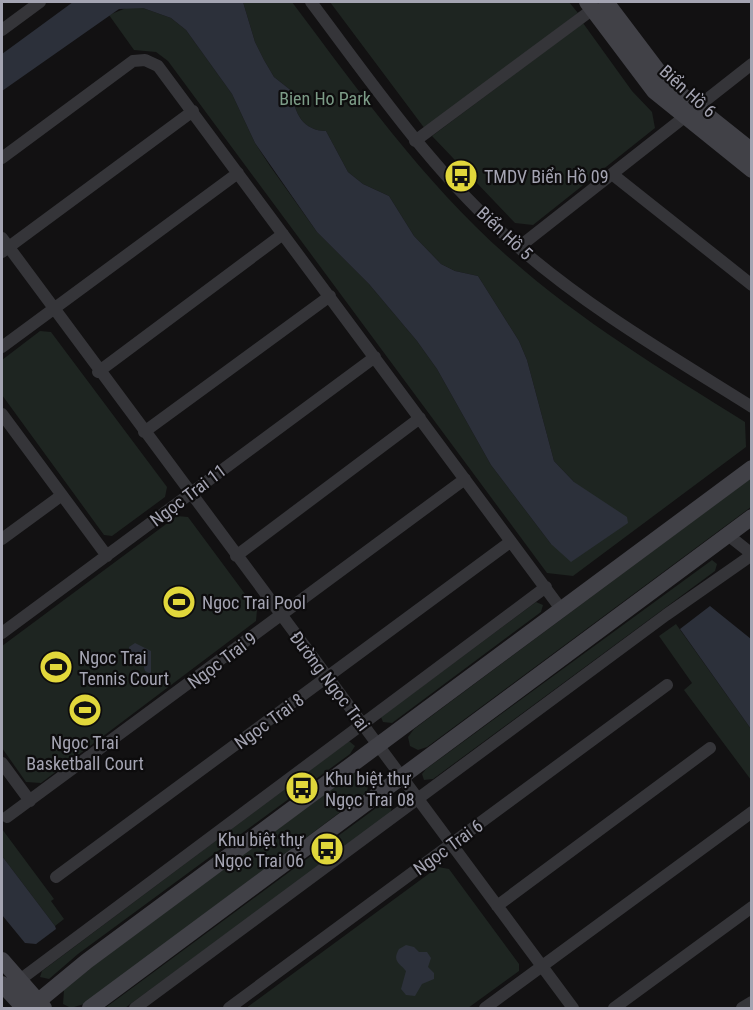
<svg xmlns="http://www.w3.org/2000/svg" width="753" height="1010" viewBox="0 0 753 1010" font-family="'Roboto Condensed',sans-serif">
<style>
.green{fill:#1e2521}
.water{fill:#2c303a}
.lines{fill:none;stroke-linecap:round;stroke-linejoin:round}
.street{stroke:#353539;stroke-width:12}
.secondary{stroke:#414147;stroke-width:16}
.labels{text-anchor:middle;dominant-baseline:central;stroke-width:4.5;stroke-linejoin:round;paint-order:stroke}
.street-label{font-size:18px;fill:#a4a4b2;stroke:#0d0c0d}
.park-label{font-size:18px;fill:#7c9c87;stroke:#0d0c0d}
.poi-label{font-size:18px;fill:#a4a4b2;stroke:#0d0c0d;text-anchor:start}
</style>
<rect width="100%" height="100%" fill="#121112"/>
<path class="green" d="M 243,2 L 292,2 C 358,90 423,181 506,255 C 579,320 662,370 745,422 L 746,447 L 573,576 L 547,573 L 168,61 L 156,52 L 134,50 L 109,15 L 131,6 L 143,8 L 171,18 L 186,30 L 232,94 L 255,143 L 270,166 L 317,232 L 369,284 L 417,341 L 437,369 L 491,465 L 551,544 L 574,482 L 554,461 L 527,360 L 519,341 L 478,276 L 455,271 L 441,264 L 414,236 L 389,196 L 363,184 L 348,172 L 326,131 C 304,131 293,113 293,92 L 274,77 L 264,60 L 255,42 Z
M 330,2 L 569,2 L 578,13 L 425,129 Z
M 583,23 L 632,91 L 652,112 L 655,128 L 533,225 L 515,223 L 432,136 Z
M 40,331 L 51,332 L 167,487 L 165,497 L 112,536 L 104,535 L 2,395 L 2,360 Z
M 751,478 L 751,507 L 427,747 L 418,750 L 410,746 L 408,737 L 414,729 Z
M 177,516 L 188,517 L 257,610 L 256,621 L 41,783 L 26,782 L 2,748 L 2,646 Z
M 712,560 L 717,564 L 715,571 L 433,779 L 424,780 L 422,774 L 426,769 Z
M 536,602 L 543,605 L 541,612 L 392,723 L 383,722 L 381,717 Z
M 676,624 L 751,729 L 751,780 L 684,690 L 692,683 L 659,636 Z
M 349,741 L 355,746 L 350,754 L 78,954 L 49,979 L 40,977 L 42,971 Z
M 359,772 L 369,780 L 367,792 L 84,1004 L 71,1008 L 63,1004 L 64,990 L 92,967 L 352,774 Z
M 387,802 L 392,807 L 390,814 L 125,1008 L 105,1008 L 380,805 Z
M 2,829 L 54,899 L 51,901 L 64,919 L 55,926 L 2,856 Z
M 438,867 L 449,869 L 519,964 L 519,971 L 468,1008 L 246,1008 Z"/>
<path class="water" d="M 73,2 L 243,2 L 255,42 L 264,60 L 274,77 L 293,92 C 293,113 304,131 326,131 L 348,172 L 363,184 L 389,196 L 414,236 L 441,264 L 455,271 L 478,276 L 519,341 L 527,360 L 554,461 L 574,482 L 627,517 L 628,523 L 571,562 L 551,544 L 491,465 L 437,369 L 417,341 L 369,284 L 317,232 L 255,143 L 232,94 L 186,30 L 171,18 L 143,8 L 119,9 L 2,91 L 2,54 Z
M 710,606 L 751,639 L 751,729 L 680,629 Z
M 135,643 L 151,651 L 151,674 L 145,671 L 142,661 L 129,653 L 129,647 Z
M 2,856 L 55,926 L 56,929 L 36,944 L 25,943 L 2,915 Z
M 406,945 L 414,947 L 419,952 L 427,952 L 431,958 L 428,967 L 434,973 L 434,979 L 422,984 L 415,996 L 406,995 L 401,989 L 406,971 C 399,963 392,961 399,949 Z"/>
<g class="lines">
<path class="street" d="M 311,2 C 375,87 435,175 516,245 C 588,308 671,356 752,407
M 2,30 L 40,2
M 415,141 L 593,9
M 2,158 L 133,61 L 145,60 L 158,66 L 561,609
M 612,174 L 752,285
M 2,238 L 573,1008
M 519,247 L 752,64
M 2,252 L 193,111
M 2,347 L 238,173
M 98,372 L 283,234
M 2,414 L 107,556
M 144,432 L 330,296
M 728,535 L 752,554
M 2,539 L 62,495
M 236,556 L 420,418
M 2,633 L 375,357
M 2,763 L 30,801
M 7,817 L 465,479
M 56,877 L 510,542
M 497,906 L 710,748
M 13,985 L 546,587
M 135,1008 L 666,615 L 752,555
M 229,1008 L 667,685
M 485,1008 L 752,812
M 614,1008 L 752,907
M 742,1008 L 752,1002"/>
<path class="secondary" d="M 587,2 L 654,91 L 752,170
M 606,2 L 668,84 L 752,151
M 2,960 L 44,1008
M 2,984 L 24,1008
M 30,1008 L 87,961 L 752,468
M 90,1008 L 752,517"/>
</g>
<defs>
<symbol id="bus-disc" viewBox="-11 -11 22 22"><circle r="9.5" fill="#e1d73b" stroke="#0d0c0d"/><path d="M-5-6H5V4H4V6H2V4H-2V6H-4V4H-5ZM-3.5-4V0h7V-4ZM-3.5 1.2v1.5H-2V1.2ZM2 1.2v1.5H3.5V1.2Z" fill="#111"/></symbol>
<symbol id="stadium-disc" viewBox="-11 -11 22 22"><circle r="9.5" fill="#e1d73b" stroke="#0d0c0d"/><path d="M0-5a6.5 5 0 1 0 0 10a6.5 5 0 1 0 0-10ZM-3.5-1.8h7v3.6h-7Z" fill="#111"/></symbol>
</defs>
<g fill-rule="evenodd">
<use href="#bus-disc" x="442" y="157" width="38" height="38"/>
<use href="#stadium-disc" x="160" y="583" width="38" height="38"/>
<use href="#stadium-disc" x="37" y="648" width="38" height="38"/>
<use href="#stadium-disc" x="66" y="691" width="38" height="38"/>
<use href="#bus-disc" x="283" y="769" width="38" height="38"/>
<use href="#bus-disc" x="308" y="830" width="38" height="38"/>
</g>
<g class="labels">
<g class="street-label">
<text transform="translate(688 91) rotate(42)">Biển Hồ 6</text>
<text transform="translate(505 233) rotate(43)">Biển Hồ 5</text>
<text transform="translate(188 495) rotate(-37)">Ngọc Trai 11</text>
<text transform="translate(222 660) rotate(-37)">Ngọc Trai 9</text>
<text transform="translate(330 681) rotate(53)">Đường Ngọc Trai</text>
<text transform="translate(269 721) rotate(-36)">Ngọc Trai 8</text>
<text transform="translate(448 847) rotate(-36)">Ngọc Trai 6</text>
</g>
<g class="park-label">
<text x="325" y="98">Bien Ho Park</text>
</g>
<g class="poi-label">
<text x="484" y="176">TMDV Biển Hồ 09</text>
<text x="202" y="602">Ngoc Trai Pool</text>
<text x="79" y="657">Ngoc Trai<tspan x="79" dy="21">Tennis Court</tspan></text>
<text x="85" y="742" text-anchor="middle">Ngọc Trai<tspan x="85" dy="21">Basketball Court</tspan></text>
<text x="325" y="778">Khu biệt thự<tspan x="325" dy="21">Ngọc Trai 08</tspan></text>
<text x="304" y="839" text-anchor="end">Khu biệt thự<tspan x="304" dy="21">Ngọc Trai 06</tspan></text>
</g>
</g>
<rect width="753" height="1010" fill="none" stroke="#a4a4b2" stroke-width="6"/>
</svg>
